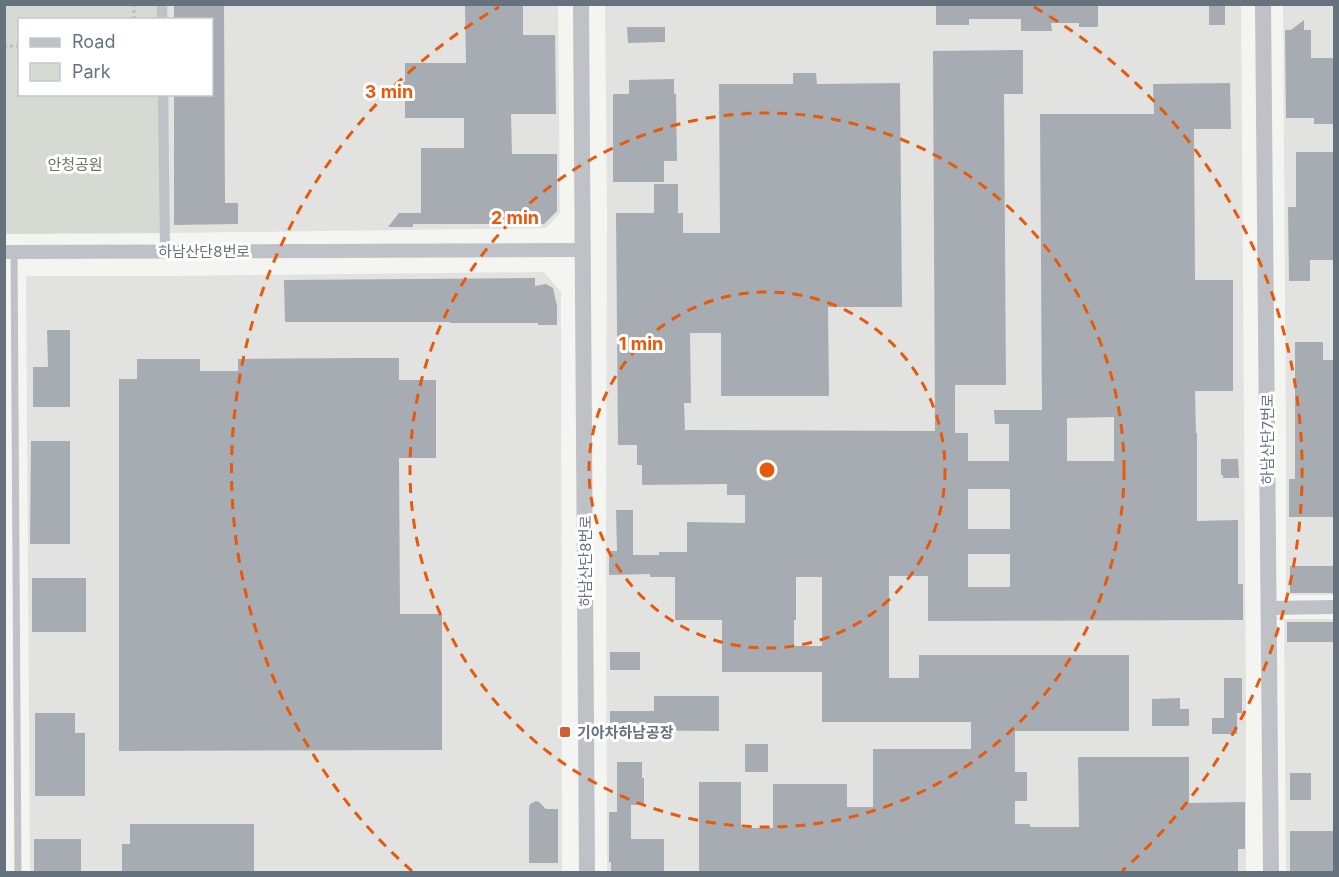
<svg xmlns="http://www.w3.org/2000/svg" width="1339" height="877" viewBox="0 0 1339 877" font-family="Inter,'Noto Sans KR',sans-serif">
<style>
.built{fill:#e2e3e1}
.green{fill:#d5dbd2}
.building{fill:#a6acb1;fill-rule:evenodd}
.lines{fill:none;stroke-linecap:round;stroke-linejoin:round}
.path{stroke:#babcbe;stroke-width:3;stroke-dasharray:3 3;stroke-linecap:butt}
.service{stroke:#bec1c5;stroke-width:7}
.pedestrian{stroke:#bec1c5;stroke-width:10}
.minor{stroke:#bec1c5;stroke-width:14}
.tertiary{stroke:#bec1c5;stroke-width:16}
.ring{fill:none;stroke:#e8590c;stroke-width:3;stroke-dasharray:10 8}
.poi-dot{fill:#d15d34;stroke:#fff;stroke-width:2}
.labels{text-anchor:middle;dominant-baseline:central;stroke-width:6;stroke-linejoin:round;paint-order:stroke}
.park-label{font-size:15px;fill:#677764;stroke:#fff}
.street-label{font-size:15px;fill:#66737f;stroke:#fff}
.poi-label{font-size:15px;font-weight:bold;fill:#66737f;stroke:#fff;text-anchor:start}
.centre{fill:#e8590c;stroke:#fff;stroke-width:3}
.ring-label{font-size:18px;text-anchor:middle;font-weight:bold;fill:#e8590c;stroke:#fff;stroke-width:6;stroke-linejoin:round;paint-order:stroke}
</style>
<rect width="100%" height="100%" fill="#f4f4f1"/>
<path class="built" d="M 168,5 L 558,5 L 560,213 L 546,228 L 170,233 L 169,95 L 212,94 L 212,20 L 168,19 Z
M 605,5 L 1241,5 L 1246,703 L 1246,872 L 607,872 L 606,534 L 607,211 Z
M 1283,5 L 1334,5 L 1334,595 L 1286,595 L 1286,440 Z
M 544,272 L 561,292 L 562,872 L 30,872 L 26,276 L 171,276 Z
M 1284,619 L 1334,619 L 1334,872 L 1286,872 Z"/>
<path class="green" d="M 4,5 L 168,5 L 168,19 L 20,20 L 20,94 L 169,95 L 170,233 L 5,234 Z"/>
<path class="building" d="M 174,4 L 224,4 L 225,203 L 238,203 L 238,224 L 174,225 L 174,94 L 212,94 L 212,20 L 174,20 Z
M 465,4 L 523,4 L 523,35 L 555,35 L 556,114 L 511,114 L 512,154 L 557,154 L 557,211 L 544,224 L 413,224 L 413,227 L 388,227 L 399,213 L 421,213 L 421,148 L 464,148 L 464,118 L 405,118 L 405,98 L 395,98 L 395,82 L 405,82 L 405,63 L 466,63 Z
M 936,4 L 1098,4 L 1098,27 L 1079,27 L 1079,23 L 1051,23 L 1052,31 L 1021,31 L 1021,19 L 969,19 L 969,25 L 936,25 Z
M 1209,5 L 1225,5 L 1225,25 L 1209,25 Z
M 1304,20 L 1304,30 L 1311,30 L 1311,58 L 1335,58 L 1335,124 L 1314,124 L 1314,118 L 1286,118 L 1285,30 L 1291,30 Z
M 627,27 L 665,27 L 665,42 L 628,43 Z
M 1023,50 L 1023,94 L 1004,94 L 1006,385 L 955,385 L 955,433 L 968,433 L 968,461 L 1009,461 L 1009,424 L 995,424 L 994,410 L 1042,410 L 1040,114 L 1154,114 L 1153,84 L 1230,83 L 1231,129 L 1194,129 L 1195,280 L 1233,280 L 1233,391 L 1195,391 L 1196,433 L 1197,433 L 1197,521 L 1238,520 L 1238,584 L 1243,584 L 1243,620 L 928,621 L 928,576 L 889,576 L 889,678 L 919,678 L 919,655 L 1129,655 L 1129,731 L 1015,731 L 1015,772 L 1027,772 L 1027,801 L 1015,801 L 1015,824 L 1030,824 L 1030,827 L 1079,827 L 1078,757 L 1189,757 L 1189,803 L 1245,802 L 1245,849 L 1238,849 L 1238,873 L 699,873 L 699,782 L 741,782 L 741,828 L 773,828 L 773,784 L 847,784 L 847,807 L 873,807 L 873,749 L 971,749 L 971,722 L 822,722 L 822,672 L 722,672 L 722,620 L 675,620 L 675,577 L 650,577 L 650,574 L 609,575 L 609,551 L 617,551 L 616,510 L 633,510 L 633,555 L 659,555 L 659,552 L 687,552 L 687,522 L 745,523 L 745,495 L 727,495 L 727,484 L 642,485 L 642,465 L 637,465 L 637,445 L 618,445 L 616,213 L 654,213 L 654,184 L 678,184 L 678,213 L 683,213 L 683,233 L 720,233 L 719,84 L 793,84 L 793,73 L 816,73 L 817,84 L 900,83 L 902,307 L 828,307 L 829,396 L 721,396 L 721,333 L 690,333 L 691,403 L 684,403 L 685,430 L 935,431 L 933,51 ZM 1114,417 L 1114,461 L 1067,461 L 1067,418 ZM 968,489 L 1010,489 L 1010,529 L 968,529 ZM 968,554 L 1010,554 L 1010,587 L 968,587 ZM 796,577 L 822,577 L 822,646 L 794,646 L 794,620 L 796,620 Z
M 674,79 L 674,94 L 676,94 L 677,161 L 664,161 L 664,182 L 613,182 L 613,94 L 629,94 L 629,80 Z
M 1296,152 L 1335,152 L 1335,260 L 1310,260 L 1310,281 L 1289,281 L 1288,207 L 1296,207 Z
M 535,278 L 535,286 L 546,284 L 553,288 L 557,306 L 557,325 L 538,325 L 538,323 L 450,323 L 450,322 L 285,322 L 284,280 Z
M 47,330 L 70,330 L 70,407 L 33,407 L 33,367 L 48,367 Z
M 1295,342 L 1323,342 L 1323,360 L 1335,360 L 1335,517 L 1289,517 L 1289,479 L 1295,479 Z
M 357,358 L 399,358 L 399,380 L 436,380 L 436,458 L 399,458 L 400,614 L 442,614 L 442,750 L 119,751 L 119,379 L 137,379 L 137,359 L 200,359 L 200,371 L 238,371 L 238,359 Z
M 31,441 L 70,441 L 70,544 L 30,544 Z
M 1221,459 L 1238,459 L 1239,478 L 1223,478 L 1223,475 L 1221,475 Z
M 1290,566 L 1335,566 L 1335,593 L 1290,593 Z
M 32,578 L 86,578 L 86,632 L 32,632 Z
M 1287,622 L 1335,622 L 1335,642 L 1287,642 Z
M 610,652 L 640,652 L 640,670 L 610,670 Z
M 1224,678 L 1242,678 L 1242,713 L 1237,713 L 1237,734 L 1212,734 L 1212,718 L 1224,718 Z
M 654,696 L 719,696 L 719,731 L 610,730 L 610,711 L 654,711 Z
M 1180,698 L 1180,709 L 1189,709 L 1189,726 L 1152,726 L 1152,699 Z
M 35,713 L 75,713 L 75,733 L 85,733 L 85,796 L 35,796 Z
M 745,744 L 768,744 L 768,772 L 745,772 Z
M 617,762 L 642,762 L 642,778 L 644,778 L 644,805 L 631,805 L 631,839 L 664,839 L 664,873 L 611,873 L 611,862 L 609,862 L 609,812 L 617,812 Z
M 1290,773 L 1311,773 L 1311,800 L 1290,800 Z
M 536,801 L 539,802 L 546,809 L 558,809 L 558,863 L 529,863 L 529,808 L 530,804 Z
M 130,824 L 254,824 L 254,873 L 122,873 L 122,844 L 130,844 Z
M 1290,831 L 1335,831 L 1335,873 L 1290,873 Z
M 34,839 L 81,839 L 81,873 L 34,873 Z"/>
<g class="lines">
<path class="path" d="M 134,4 L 134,20
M 4,46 L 20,46"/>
<path class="service" d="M 14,251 L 18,872"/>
<path class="pedestrian" d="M 162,4 L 162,20
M 163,94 L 165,251"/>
<path class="minor" d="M 4,252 L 583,250
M 1268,608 L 1334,607"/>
<path class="tertiary" d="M 581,4 L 587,872
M 1263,4 L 1271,872"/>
</g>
<g class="ring">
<circle cx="767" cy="470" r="178"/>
<circle cx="767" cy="470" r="357"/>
<path d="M412 871A535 535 0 0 1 499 7M1034 7A535 535 0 0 1 1122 871"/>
</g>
<rect class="poi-dot" x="559" y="726" width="12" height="12" rx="3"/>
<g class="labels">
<g class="park-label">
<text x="75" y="164">안청공원</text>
</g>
<g class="street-label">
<text x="204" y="251">하남산단8번로</text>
<text transform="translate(1267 439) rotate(-90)">하남산단7번로</text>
<text transform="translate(585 561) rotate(-90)">하남산단8번로</text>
</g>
<g class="poi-label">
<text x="577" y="732">기아차하남공장</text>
</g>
</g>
<circle cx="767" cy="470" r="9" class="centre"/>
<g class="ring-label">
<text x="389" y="98">3 min</text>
<text x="515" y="224">2 min</text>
<text x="641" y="350">1 min</text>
</g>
<rect width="1339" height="877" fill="none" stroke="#66737f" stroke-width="12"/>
<rect x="18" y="18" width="195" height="78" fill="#ffffff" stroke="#c2c7cc" stroke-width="1.5"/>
<rect x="30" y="38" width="30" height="9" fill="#bec1c5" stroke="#c2c7cc" stroke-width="1.5"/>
<text x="72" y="48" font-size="18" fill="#66737f">Road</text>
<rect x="30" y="63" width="30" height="18" fill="#d5dbd2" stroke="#c2c7cc" stroke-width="1.5"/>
<text x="72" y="78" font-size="18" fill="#66737f">Park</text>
</svg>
